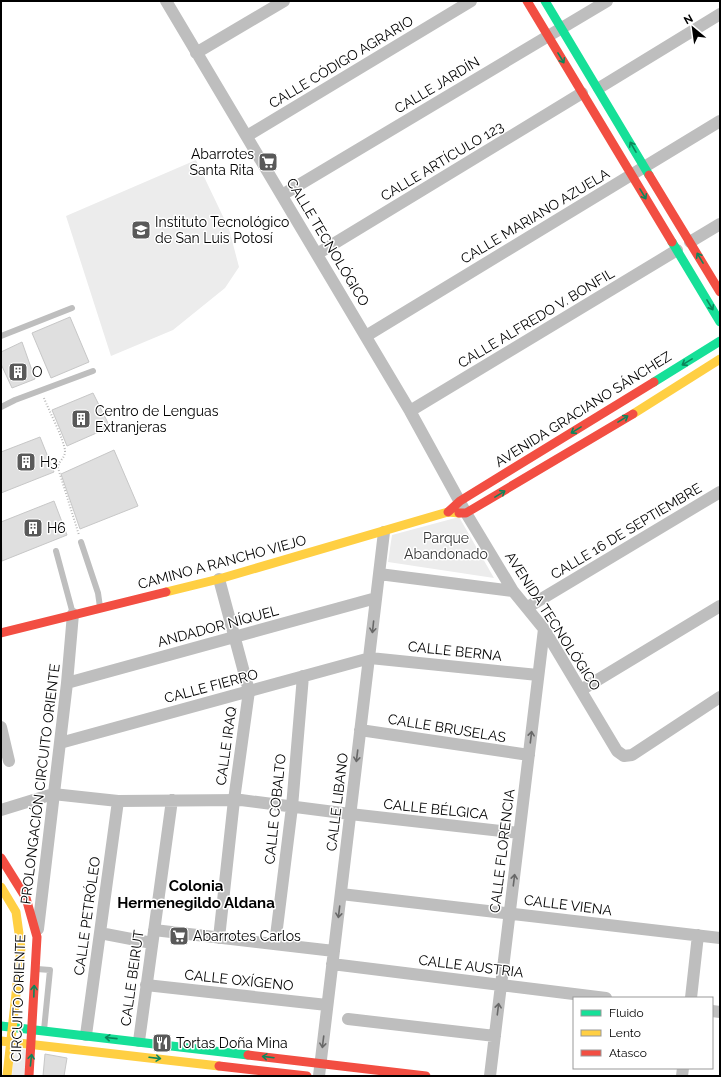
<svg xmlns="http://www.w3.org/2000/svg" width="721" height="1077" viewBox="0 0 721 1077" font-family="Raleway,sans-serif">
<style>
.green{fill:#ececec}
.building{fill:#dfdfdf;stroke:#c7c7c7}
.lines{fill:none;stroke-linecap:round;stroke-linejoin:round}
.path{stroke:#b9b9b9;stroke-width:2;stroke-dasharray:1 2;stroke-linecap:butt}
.lane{stroke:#bebebe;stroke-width:6}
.street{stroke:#bebebe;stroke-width:12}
.fast{stroke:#16e098;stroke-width:9}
.slow{stroke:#ffcf43;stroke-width:9}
.jam{stroke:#f24e42;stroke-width:9}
.oneway{stroke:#0d865b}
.oneway2{stroke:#686868}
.labels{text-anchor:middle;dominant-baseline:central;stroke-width:3;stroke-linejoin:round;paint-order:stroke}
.street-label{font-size:14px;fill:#000;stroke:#fff}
.poi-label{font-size:14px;fill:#000;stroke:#fff;text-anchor:start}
.park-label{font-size:14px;fill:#333;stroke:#fff}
.neighbourhood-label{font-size:15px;font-weight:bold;fill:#000;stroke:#fff}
</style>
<rect width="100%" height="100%" fill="#fff"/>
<path class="green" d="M 196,160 L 229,229 L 239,267 L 225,288 L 173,330 L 111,356 L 66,216 Z
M 459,517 L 494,578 L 388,562 L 392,535 Z
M 14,1048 L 31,1050 L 29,1076 L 12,1076 Z"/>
<path class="building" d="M 70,317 L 89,362 L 51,378 L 32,333 Z
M 22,342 L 35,379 L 12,388 L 1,364 L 1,352 Z
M 93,393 L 110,427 L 67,446 L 52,410 Z
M 40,437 L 54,472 L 1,493 L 1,452 Z
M 114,450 L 138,506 L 80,529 L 61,474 Z
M 54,501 L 67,535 L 2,561 L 1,522 Z
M 45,1054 L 67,1058 L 64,1076 L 43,1076 Z"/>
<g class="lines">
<path class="path" d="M 44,398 C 49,411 64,439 65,451 C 65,459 58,461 58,468 L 79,535"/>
<path class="lane" d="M 1,336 L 72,308
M 1,407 L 15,400 L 93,371
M 81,542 L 98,593 L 100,607
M 56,551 L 73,614
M 37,969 L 50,970 L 44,1030"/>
<path class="street" d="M 166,1 L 410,411 L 466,513 L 513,591 L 544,629 L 617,751 L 624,756 L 632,755 L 720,697
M 196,53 L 284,1
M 599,88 L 720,14
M 247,136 L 471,1
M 282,195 L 607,1
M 690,242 L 720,224
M 317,254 L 582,93
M 366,336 L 720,121
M 410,411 L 677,250
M 379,574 L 513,591
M 219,579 L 249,691 L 234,800 L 219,938
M 528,607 L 720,492
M 67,683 L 376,598
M 581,690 L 720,606
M 1,727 L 9,761
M 360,730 L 529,755
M 60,743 L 370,658 L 538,675
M 1,810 L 53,794 L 118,801 L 241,800 L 350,814 L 519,833
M 341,894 L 720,938
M 38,929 L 67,683 L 73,614
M 154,930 L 334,951
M 100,933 L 152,943
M 275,944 L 292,807 L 303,676
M 332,964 L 606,998
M 146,985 L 327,1005
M 691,998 L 698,935
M 712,1011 L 720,1012
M 348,1019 L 495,1036
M 86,1035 L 118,801
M 139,1041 L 172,800
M 319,1076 L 384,532
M 490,1076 L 544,629
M 682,1076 L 683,1068"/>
<path class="fast" d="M 545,1 L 649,175
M 672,242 L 720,322
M 654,382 L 720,341
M 1,1026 L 248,1055"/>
<path class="slow" d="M 633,414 L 720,359
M 166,592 L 219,579 L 448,512 L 459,513
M 1,887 L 16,912 L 21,948 L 7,1076
M 1,1041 L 219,1066"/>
<path class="jam" d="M 527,1 L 672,242
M 649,175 L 720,292
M 448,512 L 460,501 L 654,382
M 459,513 L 466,513 L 633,414
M 1,633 L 166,592
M 1,858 L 26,898 L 37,937 L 29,1076
M 248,1055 L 426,1076
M 219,1066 L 307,1076"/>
</g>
<defs><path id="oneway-shaft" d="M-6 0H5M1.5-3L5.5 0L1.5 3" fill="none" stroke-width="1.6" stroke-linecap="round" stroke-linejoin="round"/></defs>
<g class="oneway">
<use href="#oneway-shaft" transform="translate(561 58) rotate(59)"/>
<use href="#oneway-shaft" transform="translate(633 147) rotate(-120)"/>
<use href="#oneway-shaft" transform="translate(643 194) rotate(59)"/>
<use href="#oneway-shaft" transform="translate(700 258) rotate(-121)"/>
<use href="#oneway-shaft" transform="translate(710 305) rotate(59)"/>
<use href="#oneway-shaft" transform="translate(687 362) rotate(149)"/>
<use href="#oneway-shaft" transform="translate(623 419) rotate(-32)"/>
<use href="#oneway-shaft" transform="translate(576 430) rotate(148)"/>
<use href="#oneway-shaft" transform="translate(500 494) rotate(-31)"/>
<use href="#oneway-shaft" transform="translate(34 991) rotate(-88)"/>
<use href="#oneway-shaft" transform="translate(111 1038) rotate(-174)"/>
<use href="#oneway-shaft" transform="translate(268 1057) rotate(-173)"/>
<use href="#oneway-shaft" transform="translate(155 1058) rotate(7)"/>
<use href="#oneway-shaft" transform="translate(31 1060) rotate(-84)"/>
</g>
<g class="oneway2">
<use href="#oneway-shaft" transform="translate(373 627) rotate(96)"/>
<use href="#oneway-shaft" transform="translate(531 737) rotate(-83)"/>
<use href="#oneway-shaft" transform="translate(357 756) rotate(97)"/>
<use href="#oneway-shaft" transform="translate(514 880) rotate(-83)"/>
<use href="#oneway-shaft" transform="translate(339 912) rotate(97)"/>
<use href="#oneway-shaft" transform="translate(498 1009) rotate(-83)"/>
<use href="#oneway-shaft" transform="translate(323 1042) rotate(97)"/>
</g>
<defs>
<symbol id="supermarket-square" viewBox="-11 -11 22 22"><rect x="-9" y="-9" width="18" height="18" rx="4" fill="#595959" stroke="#fff"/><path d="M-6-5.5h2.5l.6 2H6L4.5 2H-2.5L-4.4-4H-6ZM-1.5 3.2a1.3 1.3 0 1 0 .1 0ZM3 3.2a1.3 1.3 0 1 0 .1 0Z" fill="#fff"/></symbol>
<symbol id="university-square" viewBox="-11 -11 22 22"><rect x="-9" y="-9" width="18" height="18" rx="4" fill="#595959" stroke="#fff"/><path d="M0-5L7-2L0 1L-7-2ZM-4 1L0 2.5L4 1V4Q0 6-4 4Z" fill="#fff"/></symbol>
<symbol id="building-square" viewBox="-11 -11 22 22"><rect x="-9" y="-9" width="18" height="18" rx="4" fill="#595959" stroke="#fff"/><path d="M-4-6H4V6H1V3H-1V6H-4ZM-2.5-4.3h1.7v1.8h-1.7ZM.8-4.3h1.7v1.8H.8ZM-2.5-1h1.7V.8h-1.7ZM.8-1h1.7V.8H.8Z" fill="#fff"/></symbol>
<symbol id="restaurant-square" viewBox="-11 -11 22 22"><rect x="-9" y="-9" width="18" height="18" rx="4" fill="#595959" stroke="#fff"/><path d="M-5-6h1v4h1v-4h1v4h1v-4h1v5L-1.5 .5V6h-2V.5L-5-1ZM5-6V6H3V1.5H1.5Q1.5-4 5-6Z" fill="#fff"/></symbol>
</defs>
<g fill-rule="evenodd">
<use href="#supermarket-square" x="257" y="151" width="22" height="22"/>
<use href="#university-square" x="130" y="219" width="22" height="22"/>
<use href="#building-square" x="7" y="361" width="22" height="22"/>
<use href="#building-square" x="70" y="408" width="22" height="22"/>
<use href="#building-square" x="15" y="451" width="22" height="22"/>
<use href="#building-square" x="22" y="517" width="22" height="22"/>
<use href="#supermarket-square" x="168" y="925" width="22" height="22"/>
<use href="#restaurant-square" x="151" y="1032" width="22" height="22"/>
</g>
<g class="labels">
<g class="street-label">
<text transform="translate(341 62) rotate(-31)">CALLE CÓDIGO AGRARIO</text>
<text transform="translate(437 85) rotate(-31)">CALLE JARDÍN</text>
<text transform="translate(442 161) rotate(-31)">CALLE ARTÍCULO 123</text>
<text transform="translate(535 216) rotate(-31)">CALLE MARIANO AZUELA</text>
<text transform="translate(328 242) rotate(59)">CALLE TECNOLÓGICO</text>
<text transform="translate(536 318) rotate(-31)">CALLE ALFREDO V. BONFIL</text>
<text transform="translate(583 409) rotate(-32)">AVENIDA GRACIANO SÁNCHEZ</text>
<text transform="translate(626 531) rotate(-31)">CALLE 16 DE SEPTIEMBRE</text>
<text transform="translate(222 562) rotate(-15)">CAMINO A RANCHO VIEJO</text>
<text transform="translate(553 621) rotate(57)">AVENIDA TECNOLÓGICO</text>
<text transform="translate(218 626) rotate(-15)">ANDADOR NÍQUEL</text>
<text transform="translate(455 651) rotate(6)">CALLE BERNA</text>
<text transform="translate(211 686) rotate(-15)">CALLE FIERRO</text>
<text transform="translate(447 728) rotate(9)">CALLE BRUSELAS</text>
<text transform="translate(226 746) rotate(-82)">CALLE IRAQ</text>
<text transform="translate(40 784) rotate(-83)">PROLONGACIÓN CIRCUITO ORIENTE</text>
<text transform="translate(337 802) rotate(-83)">CALLE LIBANO</text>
<text transform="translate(275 809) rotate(-84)">CALLE COBALTO</text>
<text transform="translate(436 809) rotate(6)">CALLE BÉLGICA</text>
<text transform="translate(502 851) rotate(-83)">CALLE FLORENCIA</text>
<text transform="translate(568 905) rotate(7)">CALLE VIENA</text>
<text transform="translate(87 916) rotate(-82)">CALLE PETRÓLEO</text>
<text transform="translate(471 966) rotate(7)">CALLE AUSTRIA</text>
<text transform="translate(132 978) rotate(-82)">CALLE BEIRUT</text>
<text transform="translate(239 980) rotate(6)">CALLE OXÍGENO</text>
<text transform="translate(18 998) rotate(-88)">CIRCUITO ORIENTE</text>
</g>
<g class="poi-label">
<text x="254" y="154" text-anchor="end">Abarrotes<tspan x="254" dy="16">Santa Rita</tspan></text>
<text x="155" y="222">Instituto Tecnológico<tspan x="155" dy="16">de San Luis Potosí</tspan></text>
<text x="32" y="372">O</text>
<text x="95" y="411">Centro de Lenguas<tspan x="95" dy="16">Extranjeras</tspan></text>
<text x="40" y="462">H3</text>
<text x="47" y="528">H6</text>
<text x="193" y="936">Abarrotes Carlos</text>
<text x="176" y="1043">Tortas Doña Mina</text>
</g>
<g class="park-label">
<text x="446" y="538">Parque<tspan x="446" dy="16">Abandonado</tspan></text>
</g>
<g class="neighbourhood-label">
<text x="196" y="886">Colonia<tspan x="196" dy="17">Hermenegildo Aldana</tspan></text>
</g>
</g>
<rect width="721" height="1077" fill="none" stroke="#000000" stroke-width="4"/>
<rect x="573" y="997" width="140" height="72" fill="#ffffff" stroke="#999999"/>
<rect x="581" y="1010" width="20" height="6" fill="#16e098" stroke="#999999"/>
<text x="609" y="1017" font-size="12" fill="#000000">Fluido</text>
<rect x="581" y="1030" width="20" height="6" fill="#ffcf43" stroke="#999999"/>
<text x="609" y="1037" font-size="12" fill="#000000">Lento</text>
<rect x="581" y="1050" width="20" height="6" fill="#f24e42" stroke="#999999"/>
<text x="609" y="1057" font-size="12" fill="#000000">Atasco</text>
<g transform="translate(693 28) rotate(331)" stroke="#ffffff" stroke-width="3" paint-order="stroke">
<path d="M0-3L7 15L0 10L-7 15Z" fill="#000000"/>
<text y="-6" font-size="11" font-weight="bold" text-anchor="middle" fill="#000000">N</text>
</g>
</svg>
